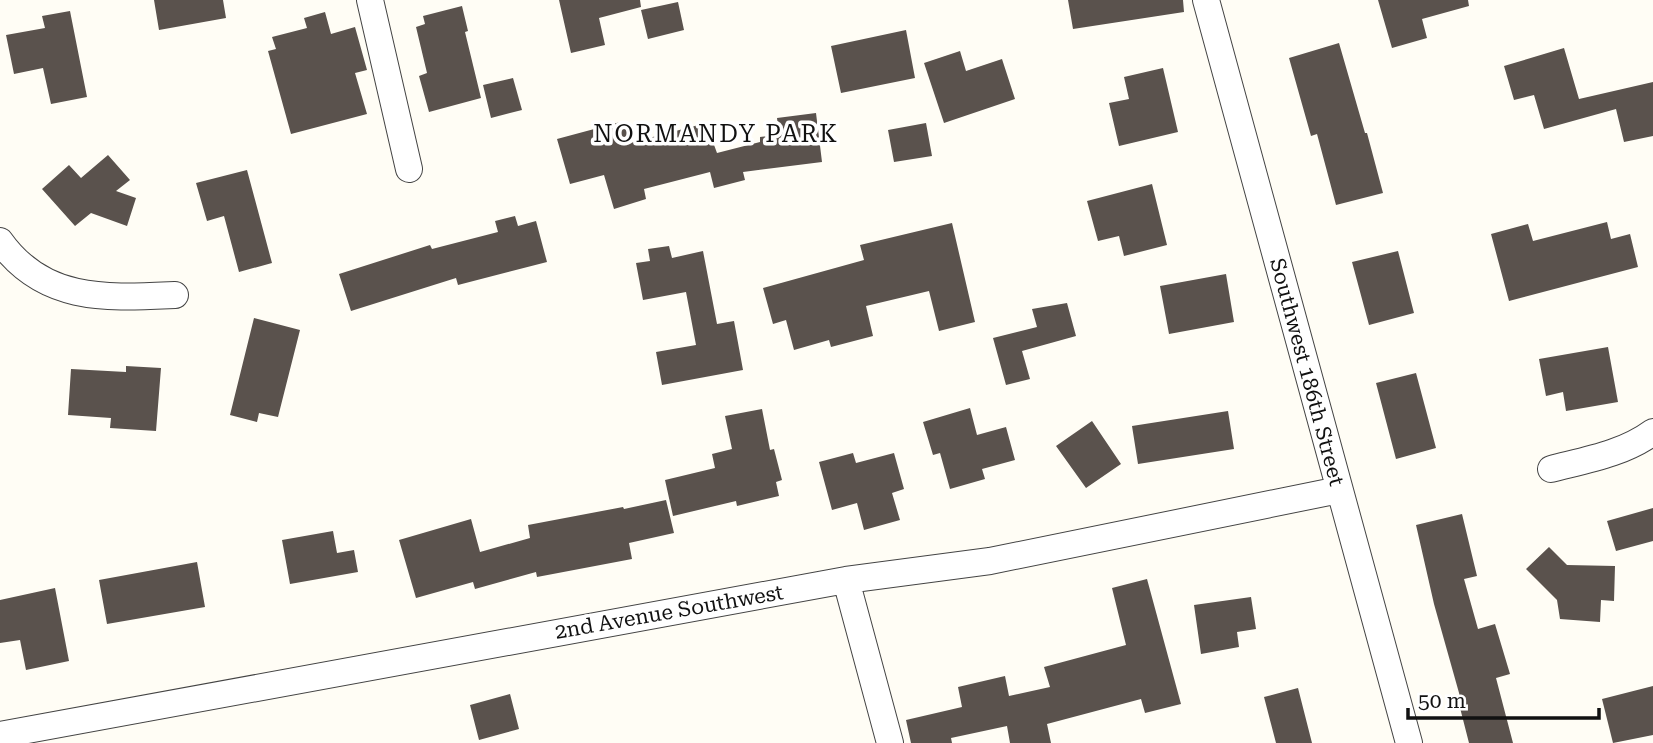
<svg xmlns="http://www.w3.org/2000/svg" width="1653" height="743" viewBox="0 0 1653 743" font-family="'Roboto Serif',serif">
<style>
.building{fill:#5a524d}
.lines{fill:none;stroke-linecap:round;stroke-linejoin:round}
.street-casing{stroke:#444;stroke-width:28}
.street{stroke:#fff;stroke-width:26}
.labels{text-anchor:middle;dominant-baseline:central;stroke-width:7;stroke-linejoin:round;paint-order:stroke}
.street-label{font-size:21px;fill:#111;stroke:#fff}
.quarter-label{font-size:24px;letter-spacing:2px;fill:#111;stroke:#fff}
</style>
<rect width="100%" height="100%" fill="#fffdf5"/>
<path class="building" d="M 154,0 L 223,0 L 226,18 L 159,30 Z
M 559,0 L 640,0 L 641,7 L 599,18 L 605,45 L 571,53 Z
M 1068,0 L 1183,0 L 1184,12 L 1073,29 Z
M 1378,0 L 1468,0 L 1469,6 L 1422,19 L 1427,38 L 1392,48 Z
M 678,2 L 684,30 L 648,39 L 641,10 Z
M 462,6 L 468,31 L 465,32 L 481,98 L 429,112 L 419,76 L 427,73 L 416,27 L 425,24 L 423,16 Z
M 70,11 L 87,97 L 51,104 L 43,68 L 14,74 L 6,35 L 45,28 L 42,16 Z
M 325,12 L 331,34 L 355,27 L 367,70 L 355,73 L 367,114 L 291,134 L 268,51 L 276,49 L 272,37 L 307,28 L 304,18 Z
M 906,30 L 915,78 L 841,93 L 831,46 Z
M 1339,43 L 1365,133 L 1367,133 L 1383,193 L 1336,205 L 1317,134 L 1311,136 L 1289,58 Z
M 1564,48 L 1579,99 L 1653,82 L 1653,136 L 1624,142 L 1616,109 L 1544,129 L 1534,95 L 1514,100 L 1504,66 Z
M 960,51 L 966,71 L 1002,59 L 1015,99 L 944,123 L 924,63 Z
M 1163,68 L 1178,132 L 1119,146 L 1109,103 L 1129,99 L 1124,77 Z
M 513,78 L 522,110 L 491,118 L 483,85 Z
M 816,113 L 822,162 L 743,172 L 745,180 L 714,188 L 710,172 L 644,189 L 646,199 L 614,209 L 604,175 L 570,184 L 557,139 L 624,121 L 630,143 L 706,123 L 717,153 L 760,142 L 760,137 L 779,135 L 777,118 Z
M 926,123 L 932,156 L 894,162 L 888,130 Z
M 108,155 L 130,180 L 116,191 L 136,198 L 127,226 L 91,213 L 75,226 L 42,189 L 69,165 L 81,178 Z
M 247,170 L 272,263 L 239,272 L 224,216 L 207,221 L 196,183 Z
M 1152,184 L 1167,245 L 1124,256 L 1119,236 L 1098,241 L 1087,201 Z
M 515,216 L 518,226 L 536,221 L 547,262 L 458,285 L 456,278 L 351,311 L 339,274 L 430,245 L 432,249 L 498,232 L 495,221 Z
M 1607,222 L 1611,239 L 1630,234 L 1638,267 L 1509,301 L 1491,234 L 1528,224 L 1533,241 Z
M 952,223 L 975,322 L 939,331 L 929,291 L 866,306 L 873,336 L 831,347 L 829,340 L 794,350 L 786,320 L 773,324 L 763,288 L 864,260 L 860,245 Z
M 669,246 L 672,258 L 703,251 L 717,324 L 734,321 L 743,370 L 662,385 L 656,352 L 696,345 L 686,292 L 643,300 L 636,263 L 650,261 L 648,249 Z
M 1398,251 L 1414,313 L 1369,325 L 1352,262 Z
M 1226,274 L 1234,322 L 1169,334 L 1160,286 Z
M 1067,303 L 1076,336 L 1022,351 L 1030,379 L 1006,385 L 993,338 L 1037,327 L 1032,309 Z
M 254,318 L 300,330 L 278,417 L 259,413 L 257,422 L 230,415 Z
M 1608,347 L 1618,402 L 1566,411 L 1563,392 L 1546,396 L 1539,359 Z
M 126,366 L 161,368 L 156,431 L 110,428 L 111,418 L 68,415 L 71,369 L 126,372 Z
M 1416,373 L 1436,448 L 1396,459 L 1376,383 Z
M 970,408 L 977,435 L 1006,427 L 1015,460 L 982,469 L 985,479 L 950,489 L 940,453 L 933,455 L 923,422 Z
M 762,409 L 770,450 L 774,449 L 782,480 L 776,482 L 779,496 L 737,506 L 736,501 L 673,516 L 665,480 L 715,468 L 712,454 L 732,449 L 725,416 Z
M 1228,411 L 1234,449 L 1138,464 L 1132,426 Z
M 1092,421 L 1121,464 L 1086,488 L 1056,446 Z
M 853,453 L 856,463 L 894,453 L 904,489 L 892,493 L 900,520 L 864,530 L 857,503 L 832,510 L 819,462 Z
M 666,500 L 674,533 L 629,543 L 632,559 L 537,577 L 536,572 L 475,589 L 473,582 L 416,598 L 399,540 L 471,519 L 480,552 L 530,538 L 528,525 L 623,507 L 624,509 Z
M 1653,508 L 1653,541 L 1616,551 L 1607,521 Z
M 1462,514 L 1477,576 L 1464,579 L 1478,629 L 1495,624 L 1510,674 L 1496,678 L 1513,743 L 1469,743 L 1458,700 L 1461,700 L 1434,604 L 1416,525 Z
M 333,531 L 337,553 L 354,550 L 358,572 L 290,584 L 282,540 Z
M 1549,547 L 1567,565 L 1615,566 L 1614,601 L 1601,600 L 1600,622 L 1560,619 L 1557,600 L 1526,569 Z
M 197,562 L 205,607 L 107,624 L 99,580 Z
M 1147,579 L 1181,704 L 1145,713 L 1141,699 L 1047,724 L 1051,743 L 1010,743 L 1007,726 L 951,738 L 952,743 L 911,743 L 906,720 L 962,707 L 958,687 L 1005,676 L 1009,696 L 1050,687 L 1044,667 L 1126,645 L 1112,588 Z
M 55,588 L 69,661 L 26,670 L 20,640 L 0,643 L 0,600 Z
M 1251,597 L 1256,629 L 1237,632 L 1239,647 L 1201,654 L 1194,605 Z
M 1653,686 L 1653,735 L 1613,743 L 1602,699 Z
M 1298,688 L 1312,743 L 1276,743 L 1264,697 Z
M 510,694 L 519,729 L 479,740 L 470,705 Z"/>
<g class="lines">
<defs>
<path id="street" d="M 370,0 L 409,169
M 1206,0 L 1409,743
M 0,241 C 44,303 108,298 175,295
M 1551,469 C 1586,460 1623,454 1653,432
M 846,580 L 890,743
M 0,735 L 846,580 L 990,561 L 1339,490"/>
</defs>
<use href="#street" class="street-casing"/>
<use href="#street" class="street"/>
</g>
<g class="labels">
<g class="street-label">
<text transform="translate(1307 372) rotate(75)">Southwest 186th Street</text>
<text transform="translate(669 612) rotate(-10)">2nd Avenue Southwest</text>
</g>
<g class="quarter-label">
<text x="716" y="134">NORMANDY PARK</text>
</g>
</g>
<path d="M1408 708v10h191v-10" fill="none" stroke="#111111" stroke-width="3.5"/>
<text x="1418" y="708" font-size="21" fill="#111111" stroke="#ffffff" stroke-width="5" paint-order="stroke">50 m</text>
</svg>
